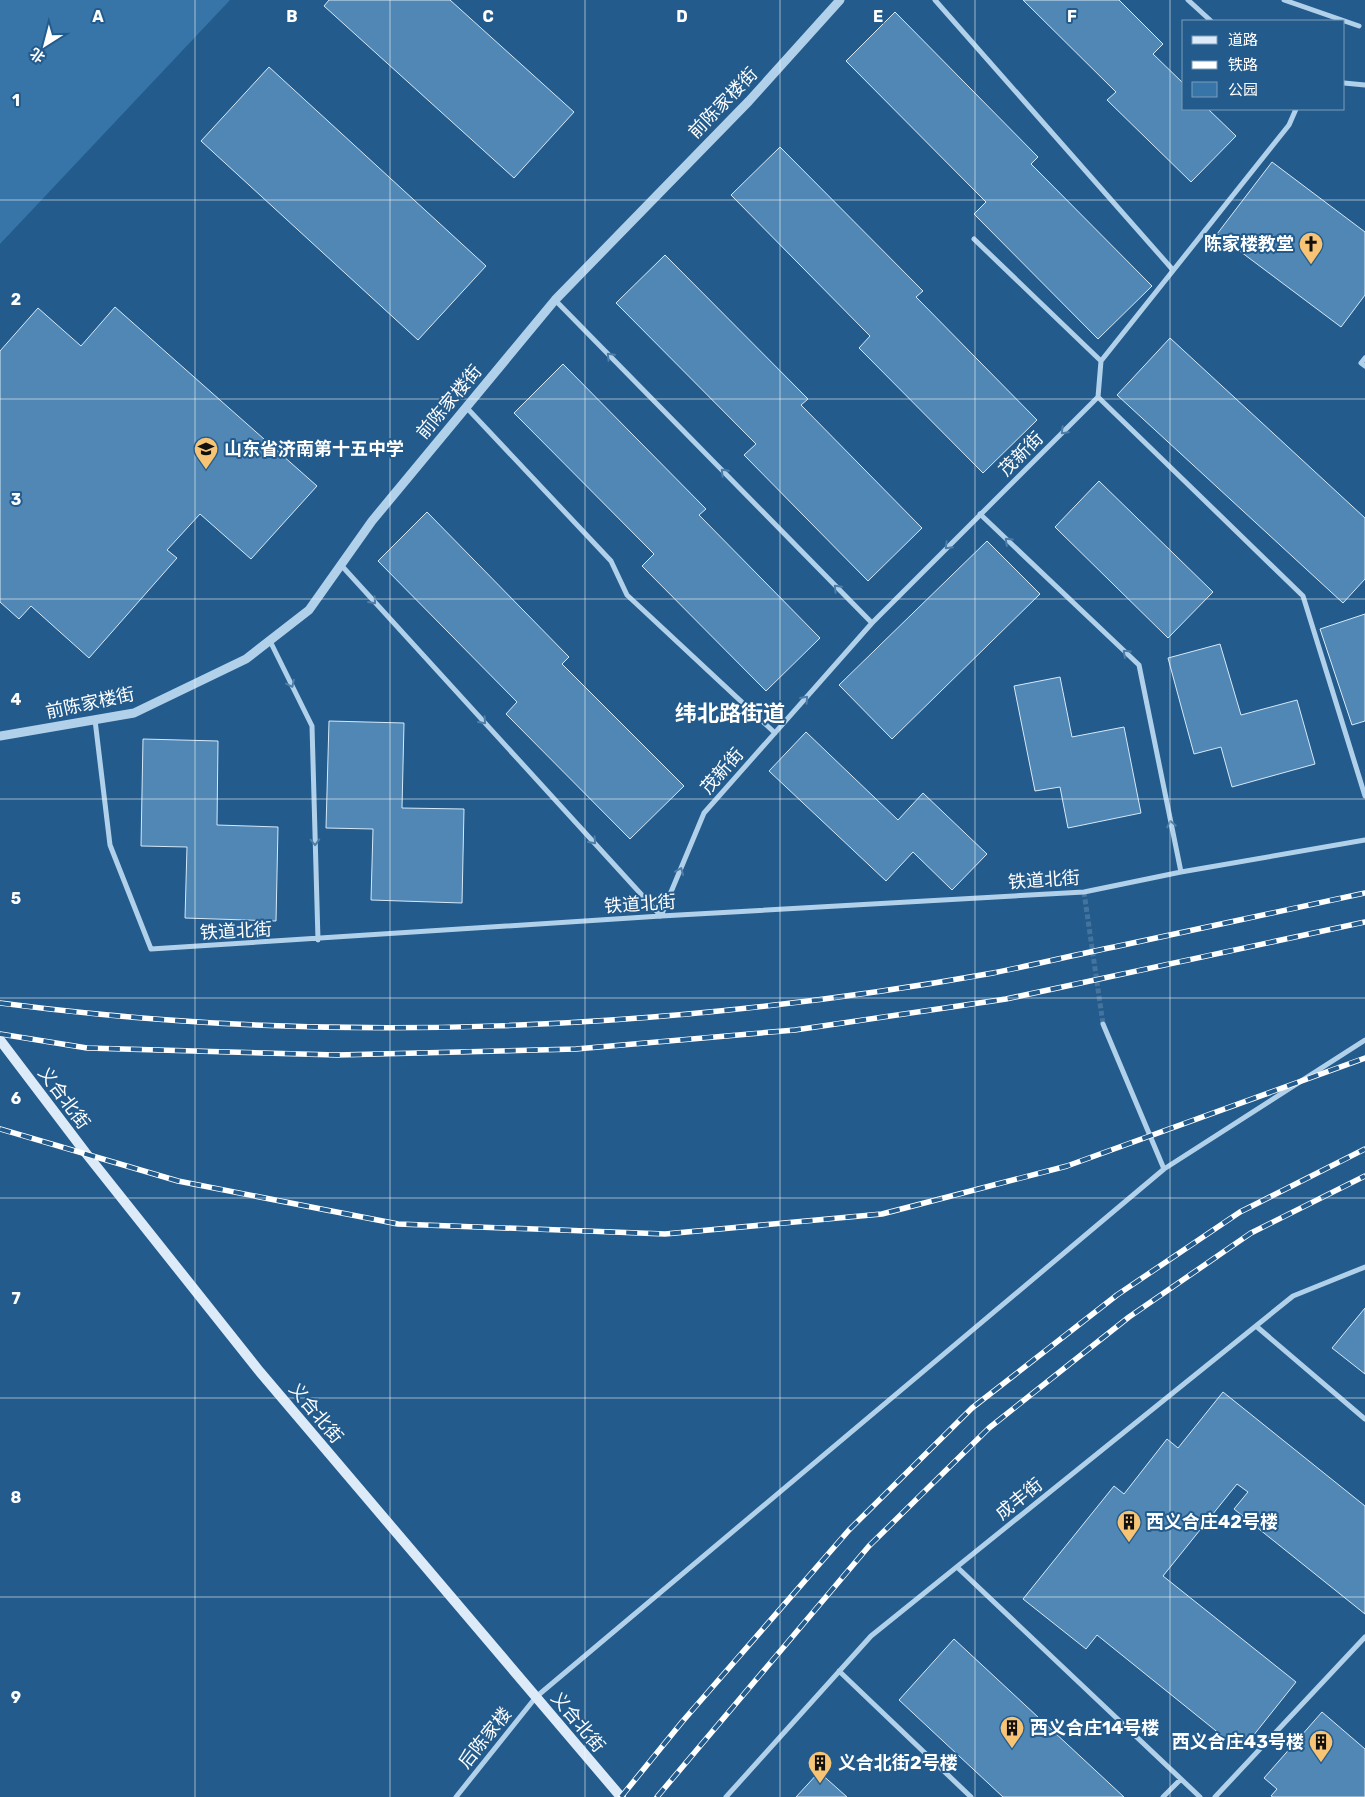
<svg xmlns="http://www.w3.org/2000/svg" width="1365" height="1797" viewBox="0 0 1365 1797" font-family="Rubik,'Noto Sans SC',sans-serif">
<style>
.green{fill:#3775a9}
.building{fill:#5087b5;stroke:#d6e9f8}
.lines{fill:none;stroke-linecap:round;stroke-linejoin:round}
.minor-tunnel{stroke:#44749d;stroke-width:5;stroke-dasharray:5 2.5;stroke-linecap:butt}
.minor{stroke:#b1d1eb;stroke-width:5}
.tertiary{stroke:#b1d1eb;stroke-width:9}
.secondary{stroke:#ddebf9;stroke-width:10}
.rail-casing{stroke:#fff;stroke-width:5.5}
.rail{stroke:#235b8c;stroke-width:4;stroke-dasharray:11;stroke-linecap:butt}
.oneway{stroke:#4e7ea8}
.grid{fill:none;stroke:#fff;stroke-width:1;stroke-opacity:0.55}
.labels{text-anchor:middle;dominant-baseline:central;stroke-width:4;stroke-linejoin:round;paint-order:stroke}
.street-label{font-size:18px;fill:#fff;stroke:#235b8c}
.poi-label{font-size:18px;font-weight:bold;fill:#fff;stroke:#235b8c;text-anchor:start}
.district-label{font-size:22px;font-weight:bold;fill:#fff;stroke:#235b8c}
.grid-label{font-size:16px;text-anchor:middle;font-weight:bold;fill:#fff;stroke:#235b8c;stroke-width:4;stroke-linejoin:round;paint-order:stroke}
</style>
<rect width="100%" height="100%" fill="#235b8c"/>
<path class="green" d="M 0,0 L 230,0 L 0,244 Z"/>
<path class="building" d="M 329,0 L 450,0 L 574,112 L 514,178 L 324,6 Z
M 1023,0 L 1119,0 L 1163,44 L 1153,54 L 1184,84 L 1184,109 L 1208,109 L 1236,136 L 1191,182 L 1107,100 L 1116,92 Z
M 895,12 L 1038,157 L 1031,164 L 1152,286 L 1098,339 L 974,214 L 986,202 L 846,61 Z
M 269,67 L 486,266 L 418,340 L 201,141 Z
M 780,147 L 923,291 L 916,297 L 1037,420 L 983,473 L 859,348 L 870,336 L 731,195 Z
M 1272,162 L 1365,232 L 1365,295 L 1341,327 L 1217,234 Z
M 665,255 L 808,399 L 801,405 L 922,528 L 868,581 L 744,455 L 756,444 L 616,303 Z
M 115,307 L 317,486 L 251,559 L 200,514 L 167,550 L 177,558 L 89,658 L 31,606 L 19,619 L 0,602 L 0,351 L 38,308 L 81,346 Z
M 1170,338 L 1365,518 L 1365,579 L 1343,603 L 1117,395 Z
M 563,364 L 706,509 L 699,515 L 820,638 L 766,691 L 642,566 L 654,554 L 514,413 Z
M 1099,481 L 1213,592 L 1168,638 L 1055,527 Z
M 427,512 L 569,657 L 562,664 L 684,786 L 630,839 L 506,714 L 517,702 L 378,561 Z
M 987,541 L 1040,594 L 892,739 L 839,685 Z
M 1365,614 L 1365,721 L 1352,725 L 1320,629 Z
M 1220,644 L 1241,715 L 1297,700 L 1315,764 L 1232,787 L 1221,747 L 1194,754 L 1168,658 Z
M 1060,677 L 1072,737 L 1124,727 L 1141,813 L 1068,828 L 1060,787 L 1035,791 L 1014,686 Z
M 329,721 L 404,723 L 402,808 L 464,809 L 462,903 L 371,900 L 373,829 L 326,828 Z
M 806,732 L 898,820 L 923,793 L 987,854 L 952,890 L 913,852 L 886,881 L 769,771 Z
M 143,739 L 218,741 L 217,825 L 278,827 L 276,921 L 185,918 L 187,847 L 141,846 Z
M 1365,1308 L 1365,1374 L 1332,1348 Z
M 1223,1392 L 1365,1506 L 1365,1614 L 1234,1509 L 1248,1492 L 1237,1484 L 1163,1576 L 1296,1682 L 1241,1751 L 1097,1635 L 1086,1649 L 1023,1599 L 1114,1486 L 1124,1494 L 1167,1439 L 1178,1448 Z
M 954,1639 L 1124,1797 L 1003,1797 L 899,1700 Z
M 1322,1712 L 1365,1749 L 1365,1797 L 1273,1797 L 1271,1796 L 1277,1789 L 1264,1778 Z
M 819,1772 L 847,1797 L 796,1797 Z"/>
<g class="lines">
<path class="minor-tunnel" d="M 1084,892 L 1103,1024"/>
<path class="minor" d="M 935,0 L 1173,270
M 1188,0 L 1211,21
M 1284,0 L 1359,26
M 1344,83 L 1365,85
M 974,239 L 1101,361
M 555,300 L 872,623
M 1365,358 L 1361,363 L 1365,366
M 1098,397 L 1303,596 L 1365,796
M 1098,397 L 1101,361 L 1289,125 L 1296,109
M 466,407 L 611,561 L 627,595 L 775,733
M 980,514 L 1139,665 L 1181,872
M 341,565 L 661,916 L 704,813 L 872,623 L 1098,397
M 270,641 L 312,726 L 318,940
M 95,720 L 110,845 L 151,949 L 661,916 L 1084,892 L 1181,872 L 1365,840
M 1103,1024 L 1164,1169
M 1256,1326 L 1365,1419
M 957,1567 L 1200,1797
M 839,1671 L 971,1797
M 456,1797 L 536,1697 L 1164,1169 L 1365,1040
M 726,1797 L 871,1636 L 1293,1296 L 1365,1267
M 1163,1797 L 1181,1779
M 1215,1797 L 1365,1637"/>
<path class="tertiary" d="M 0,736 L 134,713 L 246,659 L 309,610 L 372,521 L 555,300 L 749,101 L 840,0"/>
<path class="secondary" d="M 0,1040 L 85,1152 L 260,1372 L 621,1797"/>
<defs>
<path id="rail" d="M 0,1003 C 328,1046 667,1031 993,973 C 1033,965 1074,955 1114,947 C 1198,929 1281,911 1365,893
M 0,1034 L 87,1048 L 337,1055 L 576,1049 L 795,1030 L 1006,999 L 1365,922
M 0,1129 L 178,1181 L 398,1224 L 665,1234 L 882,1214 L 1067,1166 L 1365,1058
M 621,1797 L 682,1722 L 849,1530 L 972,1408 L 1117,1295 L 1240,1212 L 1365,1149
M 657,1797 L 869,1546 L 989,1428 L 1129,1317 L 1251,1233 L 1365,1176"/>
</defs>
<use href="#rail" class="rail-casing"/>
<use href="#rail" class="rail"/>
</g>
<defs><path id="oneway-chevron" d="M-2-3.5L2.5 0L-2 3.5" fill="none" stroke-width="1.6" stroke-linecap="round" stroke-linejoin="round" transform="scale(1.25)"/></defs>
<g class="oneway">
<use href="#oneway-chevron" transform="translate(610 356) rotate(-134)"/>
<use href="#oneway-chevron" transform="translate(1064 431) rotate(135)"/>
<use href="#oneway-chevron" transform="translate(724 472) rotate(-134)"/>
<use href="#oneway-chevron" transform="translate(1008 541) rotate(-137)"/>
<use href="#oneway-chevron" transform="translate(948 546) rotate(135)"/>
<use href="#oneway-chevron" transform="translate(837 588) rotate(-134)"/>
<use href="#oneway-chevron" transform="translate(373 601) rotate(48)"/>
<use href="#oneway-chevron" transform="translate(1126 653) rotate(-137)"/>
<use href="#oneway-chevron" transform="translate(291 684) rotate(64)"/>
<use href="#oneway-chevron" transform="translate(805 699) rotate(-48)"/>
<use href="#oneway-chevron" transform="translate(483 721) rotate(48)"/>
<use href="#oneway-chevron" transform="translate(1171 824) rotate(-101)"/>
<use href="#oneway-chevron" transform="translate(593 841) rotate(48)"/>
<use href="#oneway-chevron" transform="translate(315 842) rotate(88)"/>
<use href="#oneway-chevron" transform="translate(680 871) rotate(-68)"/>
</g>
<path class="grid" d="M 195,0 L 195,1797M 390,0 L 390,1797M 585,0 L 585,1797M 780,0 L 780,1797M 975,0 L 975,1797M 1170,0 L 1170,1797M 0,200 L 1365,200M 0,399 L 1365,399M 0,599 L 1365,599M 0,799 L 1365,799M 0,998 L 1365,998M 0,1198 L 1365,1198M 0,1398 L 1365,1398M 0,1597 L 1365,1597"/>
<defs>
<symbol id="church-pin" viewBox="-11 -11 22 30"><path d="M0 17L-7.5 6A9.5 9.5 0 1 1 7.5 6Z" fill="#f6c474" stroke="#235b8c"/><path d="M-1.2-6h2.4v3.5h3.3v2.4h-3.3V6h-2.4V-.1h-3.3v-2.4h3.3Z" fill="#111"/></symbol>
<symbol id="school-pin" viewBox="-11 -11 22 30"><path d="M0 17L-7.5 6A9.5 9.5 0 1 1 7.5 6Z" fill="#f6c474" stroke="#235b8c"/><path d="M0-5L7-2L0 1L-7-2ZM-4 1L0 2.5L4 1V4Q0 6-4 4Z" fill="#111"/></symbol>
<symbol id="building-pin" viewBox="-11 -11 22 30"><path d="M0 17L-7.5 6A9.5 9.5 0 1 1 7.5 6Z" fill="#f6c474" stroke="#235b8c"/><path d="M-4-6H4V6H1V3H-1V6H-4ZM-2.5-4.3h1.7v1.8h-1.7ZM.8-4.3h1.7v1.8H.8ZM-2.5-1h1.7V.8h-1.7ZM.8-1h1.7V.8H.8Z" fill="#111"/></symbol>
</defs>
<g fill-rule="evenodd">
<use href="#church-pin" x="1297" y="230" width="28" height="38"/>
<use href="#school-pin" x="192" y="435" width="28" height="38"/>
<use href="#building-pin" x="1115" y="1508" width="28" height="38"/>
<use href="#building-pin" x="998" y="1714" width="28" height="38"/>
<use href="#building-pin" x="1307" y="1728" width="28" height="38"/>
<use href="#building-pin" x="806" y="1749" width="28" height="38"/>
</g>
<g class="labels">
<g class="street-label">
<text transform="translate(723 103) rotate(-46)">前陈家楼街</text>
<text transform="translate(449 402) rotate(-50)">前陈家楼街</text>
<text transform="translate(1021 454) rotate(-45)">茂新街</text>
<text transform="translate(90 703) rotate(-12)">前陈家楼街</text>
<text transform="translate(722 771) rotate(-49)">茂新街</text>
<text transform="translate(1044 880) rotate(-4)">铁道北街</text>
<text transform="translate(640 904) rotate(-4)">铁道北街</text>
<text transform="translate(236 931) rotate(-3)">铁道北街</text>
<text transform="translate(64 1098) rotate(53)">义合北街</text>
<text transform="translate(316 1413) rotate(50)">义合北街</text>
<text transform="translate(1019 1499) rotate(-39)">成丰街</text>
<text transform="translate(578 1722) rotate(50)">义合北街</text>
<text transform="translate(485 1738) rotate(-51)">后陈家楼</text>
</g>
<g class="poi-label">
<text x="1294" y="244" text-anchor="end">陈家楼教堂</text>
<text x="224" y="449">山东省济南第十五中学</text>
<text x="1146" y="1522">西义合庄42号楼</text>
<text x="1030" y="1728">西义合庄14号楼</text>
<text x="1304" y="1742" text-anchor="end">西义合庄43号楼</text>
<text x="838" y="1763">义合北街2号楼</text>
</g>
<g class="district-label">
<text x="730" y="713">纬北路街道</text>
</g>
</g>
<g class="grid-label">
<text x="98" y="22">A</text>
<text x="292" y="22">B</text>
<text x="488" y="22">C</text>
<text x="682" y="22">D</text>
<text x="878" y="22">E</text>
<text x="1072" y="22">F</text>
<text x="16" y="106">1</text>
<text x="16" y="305">2</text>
<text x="16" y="505">3</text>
<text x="16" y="705">4</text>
<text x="16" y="904">5</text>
<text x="16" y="1104">6</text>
<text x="16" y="1304">7</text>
<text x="16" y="1503">8</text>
<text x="16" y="1703">9</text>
</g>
<rect x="1182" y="20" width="162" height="90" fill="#235b8c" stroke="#7b9dba"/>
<rect x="1192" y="36" width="25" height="8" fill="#ddebf9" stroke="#7b9dba"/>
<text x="1228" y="45" font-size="15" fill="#ffffff">道路</text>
<rect x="1192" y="61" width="25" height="8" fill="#ffffff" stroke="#7b9dba"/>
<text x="1228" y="70" font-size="15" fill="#ffffff">铁路</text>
<rect x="1192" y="82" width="25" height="15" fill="#3775a9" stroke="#7b9dba"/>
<text x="1228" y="95" font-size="15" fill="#ffffff">公园</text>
<g transform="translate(45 45) rotate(216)" stroke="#235b8c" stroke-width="4" paint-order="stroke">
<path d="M0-4L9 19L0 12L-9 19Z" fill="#ffffff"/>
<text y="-8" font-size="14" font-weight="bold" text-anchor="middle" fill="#ffffff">北</text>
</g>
</svg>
